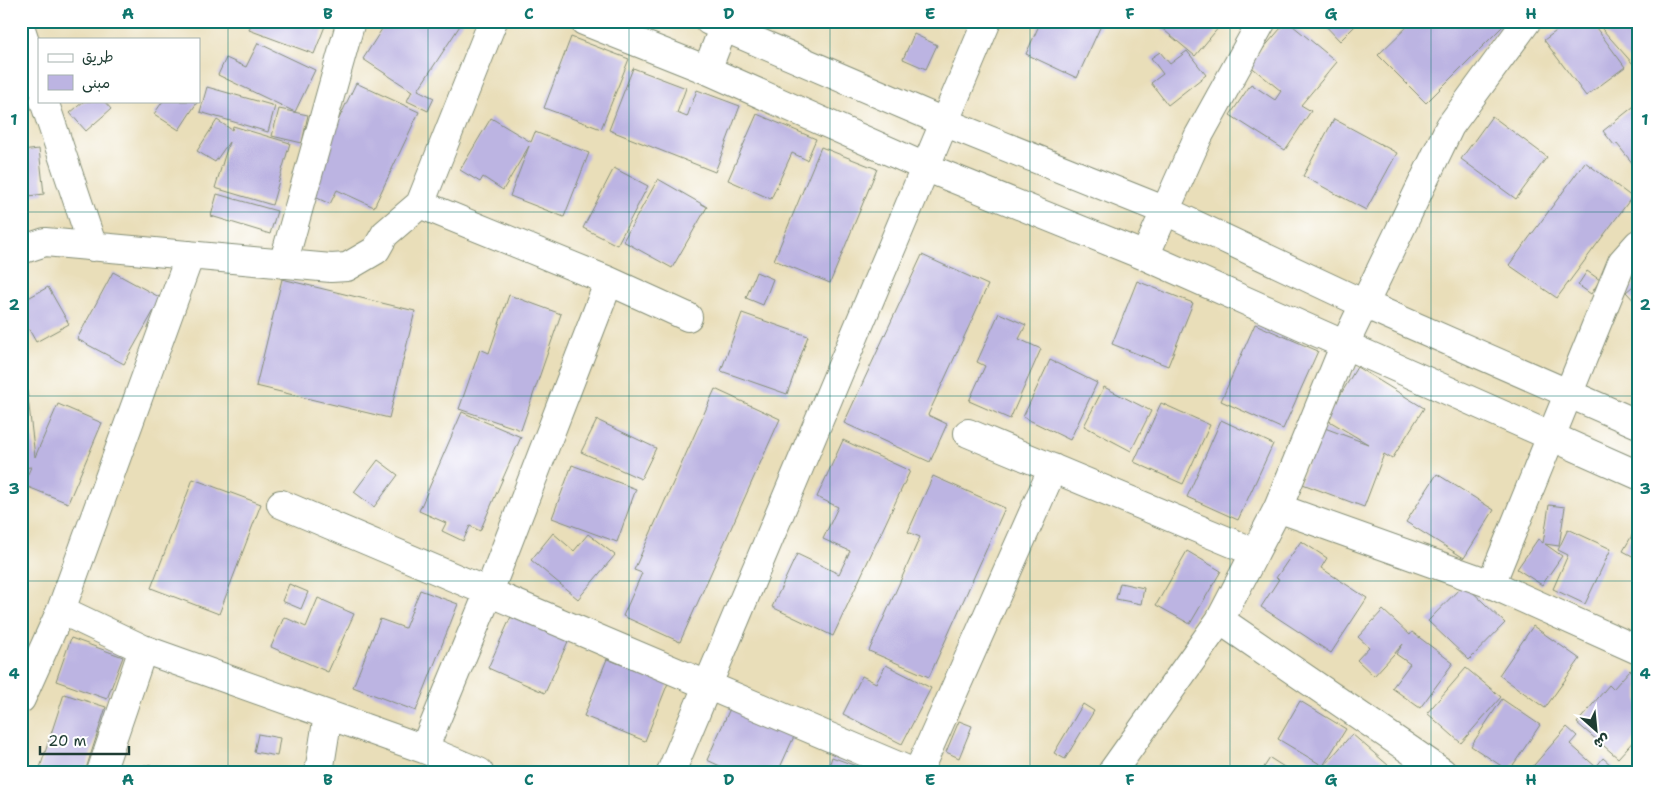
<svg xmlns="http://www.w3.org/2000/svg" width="1659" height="793" viewBox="0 0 1659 793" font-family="'Shantell Sans','Playpen Sans Arabic',sans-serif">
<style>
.building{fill:#bcb4e2}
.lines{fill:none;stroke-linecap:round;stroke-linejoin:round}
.minor-casing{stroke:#848e76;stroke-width:30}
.minor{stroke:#fff;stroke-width:28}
.grid{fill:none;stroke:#0f766e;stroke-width:1;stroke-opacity:0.55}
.neatline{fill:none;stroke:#0f766e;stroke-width:2}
.grid-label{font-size:16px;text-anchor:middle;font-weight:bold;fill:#0f766e}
</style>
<rect width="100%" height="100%" fill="#fff"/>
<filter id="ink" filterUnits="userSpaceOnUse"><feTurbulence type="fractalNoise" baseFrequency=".02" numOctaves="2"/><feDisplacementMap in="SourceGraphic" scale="10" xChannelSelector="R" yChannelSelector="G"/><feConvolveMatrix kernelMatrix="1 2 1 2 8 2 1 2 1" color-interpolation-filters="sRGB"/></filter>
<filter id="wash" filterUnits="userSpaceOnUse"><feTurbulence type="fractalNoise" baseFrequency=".0096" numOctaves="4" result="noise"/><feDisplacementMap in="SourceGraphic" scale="20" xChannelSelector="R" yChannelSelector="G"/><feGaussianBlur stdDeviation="1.12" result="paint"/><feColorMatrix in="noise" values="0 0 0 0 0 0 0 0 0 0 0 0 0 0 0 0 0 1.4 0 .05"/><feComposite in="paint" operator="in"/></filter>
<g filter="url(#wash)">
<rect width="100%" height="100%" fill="#e9deb9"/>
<g id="blocks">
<path class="building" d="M 175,21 L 188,21 L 187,26 Z
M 252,21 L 327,21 L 314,54 L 249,30 Z
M 387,21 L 463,21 L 418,90 L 434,98 L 428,111 L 407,101 L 412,91 L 363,59 Z
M 1041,21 L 1103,21 L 1077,78 L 1026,54 Z
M 1153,21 L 1224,21 L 1195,56 Z
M 1287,21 L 1337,62 L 1301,105 L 1311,111 L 1285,150 L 1230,115 L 1251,84 L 1275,100 L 1281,91 L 1249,65 Z
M 1321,21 L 1360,21 L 1340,41 Z
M 1413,21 L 1508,21 L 1426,103 L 1378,55 Z
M 1570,21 L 1591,21 L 1625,67 L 1586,96 L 1544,40 Z
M 1595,21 L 1638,21 L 1638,61 L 1634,65 Z
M 914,34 L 937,45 L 926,69 L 903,59 Z
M 571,37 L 629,59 L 601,129 L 544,108 Z
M 258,43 L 315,70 L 295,112 L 218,75 L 226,58 L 246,67 Z
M 1187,51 L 1206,75 L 1168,105 L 1151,83 L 1163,74 L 1151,58 L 1160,52 L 1170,64 Z
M 633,68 L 686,88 L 677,113 L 687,117 L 697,90 L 740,106 L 715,172 L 609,130 Z
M 356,83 L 419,112 L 374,207 L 337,190 L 330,204 L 304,192 Z
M 207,87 L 275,106 L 268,132 L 200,112 Z
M 84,101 L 104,101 L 111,109 L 86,131 L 70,113 Z
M 163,101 L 198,101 L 179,130 L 154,114 Z
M 1638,103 L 1638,170 L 1617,144 L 1614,145 L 1603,131 Z
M 279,109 L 308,115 L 302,143 L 272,136 Z
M 757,114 L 816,139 L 807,160 L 792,153 L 771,199 L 728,180 Z
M 1492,116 L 1547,157 L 1516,199 L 1461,159 Z
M 491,118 L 531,142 L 535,132 L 589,153 L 564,217 L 510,196 L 529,146 L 503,190 L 483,177 L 480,182 L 460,170 Z
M 1334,119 L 1397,153 L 1366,210 L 1303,176 Z
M 217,120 L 232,130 L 233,126 L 290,143 L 272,205 L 215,188 L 229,142 L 215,162 L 197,151 Z
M 821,147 L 877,169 L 830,283 L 774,260 Z
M 39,149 L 44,194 L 21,197 L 21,151 Z
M 1585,162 L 1632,197 L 1557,298 L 1509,265 Z
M 614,168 L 648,186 L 617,245 L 583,228 Z
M 658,179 L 707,207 L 672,268 L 623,241 Z
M 217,194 L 277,211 L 270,234 L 211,216 Z
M 922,255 L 988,285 L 928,415 L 947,424 L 930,462 L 844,423 Z
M 1587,271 L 1600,280 L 1591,294 L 1578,285 Z
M 113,272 L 161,298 L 124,364 L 77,339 Z
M 756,272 L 773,279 L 763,305 L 746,298 Z
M 282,279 L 415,311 L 389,418 L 256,386 Z
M 1137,281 L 1193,303 L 1168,366 L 1112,344 Z
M 1638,282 L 1638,305 L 1626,292 Z
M 48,287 L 69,324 L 36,342 L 21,315 L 21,302 Z
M 509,295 L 561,314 L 521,430 L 459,409 L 480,349 L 489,353 Z
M 742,313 L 808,336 L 787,394 L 721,371 Z
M 999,313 L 1026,325 L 1019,339 L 1041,349 L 1010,419 L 969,401 L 985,366 L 977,362 Z
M 1255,324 L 1318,351 L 1283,429 L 1221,401 Z
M 1050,360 L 1097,383 L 1070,440 L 1023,417 Z
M 1357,367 L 1424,408 L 1392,459 L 1384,454 L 1364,507 L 1300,483 L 1322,427 L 1368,444 L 1326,419 Z
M 26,381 L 35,457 L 58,404 L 102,423 L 68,503 L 23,485 L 31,467 L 21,468 L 21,382 Z
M 1104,387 L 1151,411 L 1131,451 L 1084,426 Z
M 715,389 L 780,419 L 680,642 L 623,616 L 642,573 L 634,570 Z
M 1161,403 L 1210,425 L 1183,484 L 1134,462 Z
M 462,412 L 521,437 L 480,531 L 470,526 L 463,541 L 442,531 L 446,523 L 419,511 Z
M 597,420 L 656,448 L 641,479 L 581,452 Z
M 1221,420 L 1273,444 L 1238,520 L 1187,497 Z
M 843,440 L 910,471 L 833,636 L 772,607 L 797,554 L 839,574 L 850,551 L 823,539 L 838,507 L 817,497 Z
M 378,460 L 398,475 L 374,507 L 354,492 Z
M 572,465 L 636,489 L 617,542 L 552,518 Z
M 1437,474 L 1494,510 L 1464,558 L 1406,522 Z
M 933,476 L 1005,508 L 929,677 L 869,651 L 920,537 L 908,532 Z
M 193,479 L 261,504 L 219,614 L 151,588 Z
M 1549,505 L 1565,507 L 1559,546 L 1545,544 L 1562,556 L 1542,585 L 1517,569 L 1538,539 L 1543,543 Z
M 1638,525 L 1638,559 L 1623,551 Z
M 1568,529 L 1611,549 L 1585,604 L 1553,589 L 1568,555 L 1558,550 Z
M 553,533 L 574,551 L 588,534 L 615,555 L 578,599 L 531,560 Z
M 1301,541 L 1327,558 L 1321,568 L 1367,598 L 1331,653 L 1261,607 L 1279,579 L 1276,578 Z
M 1187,551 L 1221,571 L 1190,624 L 1156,605 Z
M 1120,583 L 1144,588 L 1141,604 L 1116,599 Z
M 289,584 L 308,592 L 301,609 L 282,601 Z
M 1464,584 L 1505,623 L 1469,660 L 1428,621 Z
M 420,590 L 458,604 L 416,711 L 353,687 L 380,619 L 405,628 Z
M 318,598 L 354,614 L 328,672 L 271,647 L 284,617 L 306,627 Z
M 1383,610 L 1410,635 L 1412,632 L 1453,663 L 1420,708 L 1392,688 L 1410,664 L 1396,654 L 1403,644 L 1374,676 L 1357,660 L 1369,647 L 1358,637 Z
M 513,612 L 570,637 L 545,693 L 488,668 Z
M 1533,626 L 1580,659 L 1545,708 L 1499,675 Z
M 71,638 L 123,657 L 107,699 L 56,681 Z
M 607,659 L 668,683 L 645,741 L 584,716 Z
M 886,665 L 931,688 L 902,744 L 843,714 L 862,676 L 876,683 Z
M 1466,668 L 1501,697 L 1461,743 L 1427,713 Z
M 1630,670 L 1638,676 L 1638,736 L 1618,758 L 1577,723 L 1609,685 L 1613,689 Z
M 64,694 L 106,707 L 85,772 L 42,772 L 39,771 Z
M 1502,699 L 1540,725 L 1509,771 L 1471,746 Z
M 1300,701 L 1346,729 L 1323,766 L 1278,739 Z
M 732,704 L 796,732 L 778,772 L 733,772 L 707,760 Z
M 1083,704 L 1094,711 L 1065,759 L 1054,753 Z
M 959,721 L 972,726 L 959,758 L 946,752 Z
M 1567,727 L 1577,736 L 1570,744 L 1596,767 L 1603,758 L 1619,772 L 1528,772 Z
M 258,734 L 280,738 L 277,756 L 254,752 Z
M 1352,734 L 1396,772 L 1319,772 Z
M 832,757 L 872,772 L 827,772 Z
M 1270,758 L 1292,772 L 1261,772 Z
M 144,765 L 195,770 L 195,772 L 143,772 Z"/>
</g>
</g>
<g filter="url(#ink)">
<use href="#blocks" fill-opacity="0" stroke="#848e76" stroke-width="1"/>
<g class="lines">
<defs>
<path id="minor" d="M 584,21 L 707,70 L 925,167 L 1145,256 L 1638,475
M 709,21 L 944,122 L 1166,211 L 1364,304 L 1638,424
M 21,29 L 39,84
M 707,70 L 726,21
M 44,101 L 93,247
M 420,204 L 609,281 L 688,317
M 21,250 L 45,242 L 331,268 L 347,267 L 376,250 L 385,234 L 420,204 L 493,21
M 1145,256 L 1198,137 L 1262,21
M 283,264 L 351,21
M 968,433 L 1254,552
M 281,504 L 912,772
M 1278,508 L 1491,584 L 1638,650
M 1491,584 L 1622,262 L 1638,244
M 61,610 L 143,649
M 1220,620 L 1442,772
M 21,699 L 61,610 L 190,255
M 424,749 L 488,594 L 609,281
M 101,772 L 143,649 L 424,749 L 479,772
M 319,772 L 328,715
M 671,772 L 987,21
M 918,772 L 1053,468
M 1112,772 L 1220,620 L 1278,508 L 1345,344 L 1450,126 L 1527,21"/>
</defs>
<use href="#minor" class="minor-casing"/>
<use href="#minor" class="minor"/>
</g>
</g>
<path class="grid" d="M 228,21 L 228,772M 428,21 L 428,772M 629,21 L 629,772M 830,21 L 830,772M 1030,21 L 1030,772M 1230,21 L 1230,772M 1431,21 L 1431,772M 21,212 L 1638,212M 21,396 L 1638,396M 21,581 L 1638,581"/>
<rect width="1659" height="793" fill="none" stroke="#fff" stroke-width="55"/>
<rect x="38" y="38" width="162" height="65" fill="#ffffff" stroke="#a5b1ae"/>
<rect x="48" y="54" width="25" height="8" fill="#ffffff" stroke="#a5b1ae"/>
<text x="82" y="62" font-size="15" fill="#1f3d34">طريق</text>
<rect x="48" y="75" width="25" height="15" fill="#bcb4e2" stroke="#a5b1ae"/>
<text x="82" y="88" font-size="15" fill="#1f3d34">مبنى</text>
<g transform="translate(1596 730) rotate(153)" stroke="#ffffff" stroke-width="4" paint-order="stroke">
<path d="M0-4L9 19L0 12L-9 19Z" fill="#1f3d34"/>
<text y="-8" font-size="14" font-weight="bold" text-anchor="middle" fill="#1f3d34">ش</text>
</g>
<path d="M40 746v8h89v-8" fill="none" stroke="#1f3d34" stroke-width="2.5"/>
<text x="48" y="746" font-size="15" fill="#1f3d34" stroke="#ffffff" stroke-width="4" paint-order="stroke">20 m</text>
<rect x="28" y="28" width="1604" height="738" class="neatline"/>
<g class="grid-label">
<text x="128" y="19">A</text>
<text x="328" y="19">B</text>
<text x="529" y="19">C</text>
<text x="729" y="19">D</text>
<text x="930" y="19">E</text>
<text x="1130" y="19">F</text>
<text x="1331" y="19">G</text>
<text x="1531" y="19">H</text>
<text x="14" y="125">1</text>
<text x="1645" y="125">1</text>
<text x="14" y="310">2</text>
<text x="1645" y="310">2</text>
<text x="14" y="494">3</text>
<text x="1645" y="494">3</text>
<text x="14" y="679">4</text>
<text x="1645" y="679">4</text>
<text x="128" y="785">A</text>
<text x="328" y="785">B</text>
<text x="529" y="785">C</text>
<text x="729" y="785">D</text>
<text x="930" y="785">E</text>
<text x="1130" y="785">F</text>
<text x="1331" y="785">G</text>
<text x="1531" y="785">H</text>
</g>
</svg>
